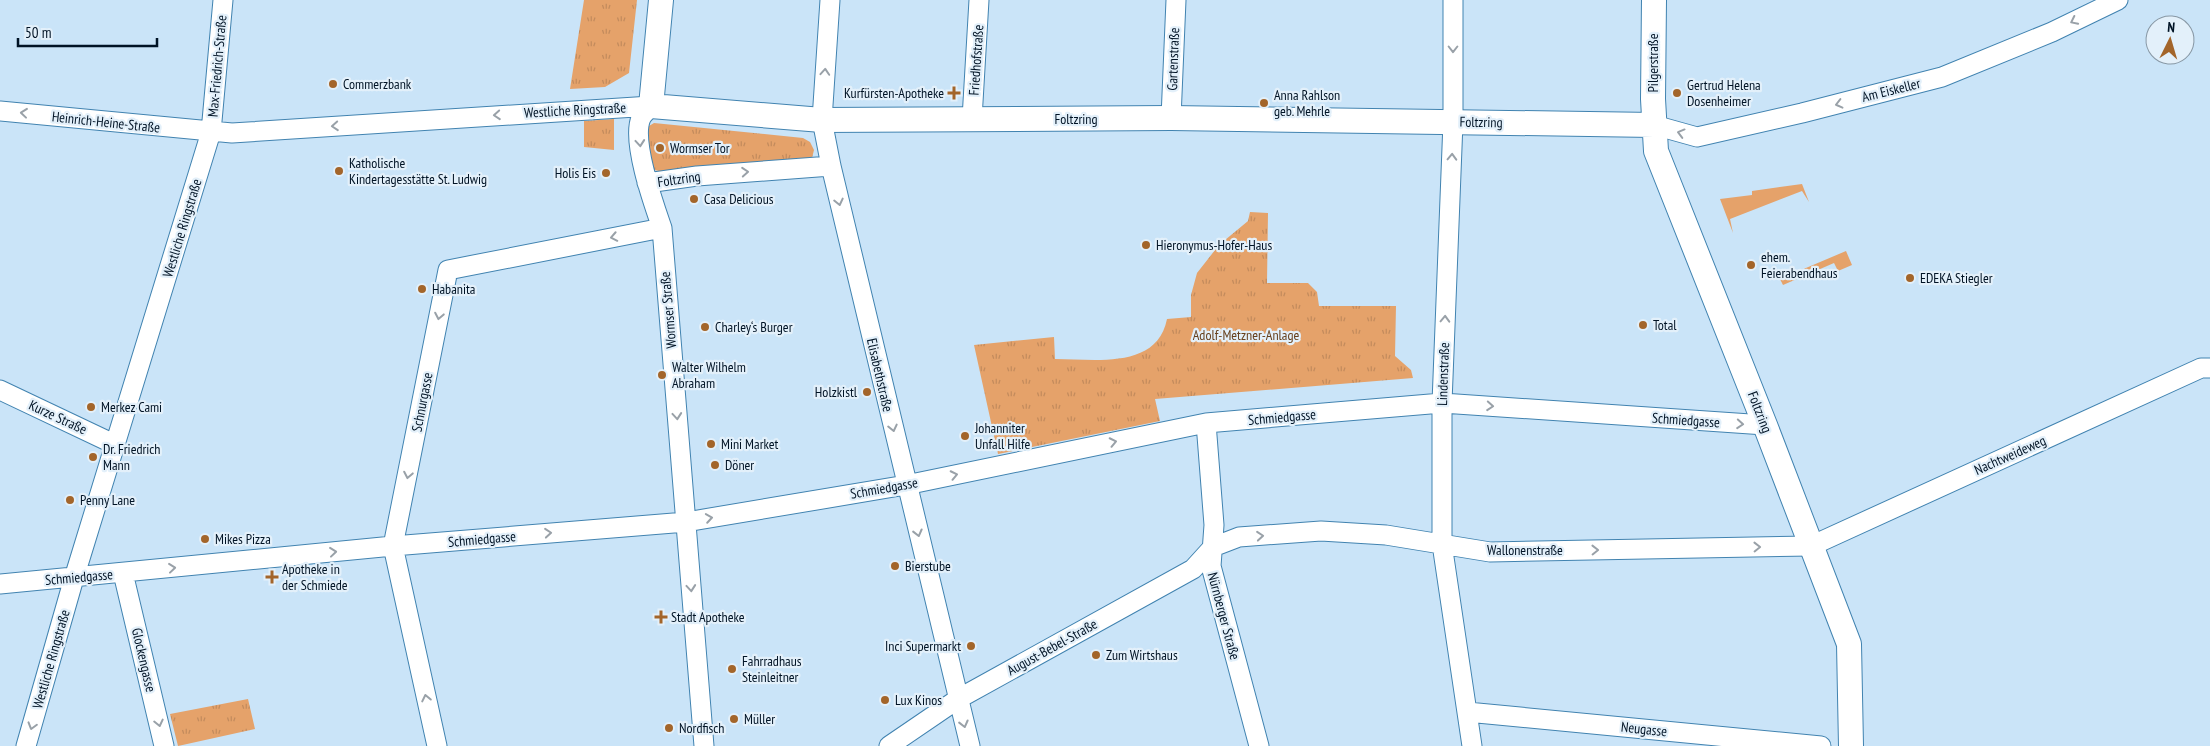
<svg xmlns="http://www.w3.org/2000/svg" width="2210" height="746" viewBox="0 0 2210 746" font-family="'PT Sans Narrow',sans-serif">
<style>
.green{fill:#e5a26a}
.park{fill:url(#park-tufts)}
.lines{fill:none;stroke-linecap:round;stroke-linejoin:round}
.minor-casing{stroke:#4183b0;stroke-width:21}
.tertiary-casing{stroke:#4183b0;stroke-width:26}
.minor{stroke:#fff;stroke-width:19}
.tertiary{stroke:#fff;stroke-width:24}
.oneway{stroke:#99a1a8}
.poi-dot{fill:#a3652a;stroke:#e3f0fa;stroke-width:2}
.labels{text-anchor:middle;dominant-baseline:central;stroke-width:4.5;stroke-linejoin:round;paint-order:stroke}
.street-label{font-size:14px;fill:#001325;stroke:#e3f0fa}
.poi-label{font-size:14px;fill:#001325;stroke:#e3f0fa;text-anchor:start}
.park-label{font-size:14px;fill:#66401d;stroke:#e3f0fa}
</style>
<defs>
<pattern id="park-tufts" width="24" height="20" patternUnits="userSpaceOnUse" patternTransform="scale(1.25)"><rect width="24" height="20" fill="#e5a26a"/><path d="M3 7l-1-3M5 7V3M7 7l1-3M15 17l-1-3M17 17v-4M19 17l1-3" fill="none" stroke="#c38b5c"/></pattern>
</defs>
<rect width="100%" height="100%" fill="#cae4f8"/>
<path class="green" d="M 1802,184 L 1809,202 L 1802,191 L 1730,219 L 1733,233 L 1720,199 L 1752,195 L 1752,191 Z
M 1846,251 L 1852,265 L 1838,271 L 1834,263 L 1783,285 L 1780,279 Z"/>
<path class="park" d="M 584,0 L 637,0 L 629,73 L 605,87 L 570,89 Z
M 614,119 L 614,150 L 584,147 L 584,121 Z
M 654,123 L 803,138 L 810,142 L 814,150 L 812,158 L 806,164 L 687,168 L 663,172 L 650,169 L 646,131 L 649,126 Z
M 1250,212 L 1268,213 L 1267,283 L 1308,283 L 1317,292 L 1319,306 L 1396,306 L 1395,356 L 1411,370 L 1413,378 L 1155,399 L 1160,421 L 998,454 L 974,345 L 1054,337 L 1055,359 C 1094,359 1157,370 1167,319 L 1191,317 L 1191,295 L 1197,273 L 1219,245 L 1248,221 Z
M 248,699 L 255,729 L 178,746 L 170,714 Z"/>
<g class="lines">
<defs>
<path id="minor" d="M 830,0 L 822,120 L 831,166 L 970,746
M 1453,0 L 1453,122 L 1442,403 L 1442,544 L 1472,746
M 651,106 C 648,110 643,114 641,118 C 631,141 654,205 662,228 L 704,746
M 0,111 L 232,133 L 651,106
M 1171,118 L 1176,0
M 972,119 L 979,0
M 1654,125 L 1697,137 L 1802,113 L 1942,77 L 2052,32 L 2118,0
M 647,183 L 697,176 L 831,166
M 0,390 L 116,445
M 1206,423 L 1214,525 L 1211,566 L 1259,746
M 123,573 L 164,746
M 0,584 L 393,546 L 686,522 L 906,485 L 1206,423 L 1442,403 L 1765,425
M 1467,712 L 1821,746
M 26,746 L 74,578 L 211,132 L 223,0
M 437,746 L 393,546 L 448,270 L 662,228
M 889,746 L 958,699 L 1193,569 L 1213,547 L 1239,537 L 1321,531 L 1386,535 L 1490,552 L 1811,546 L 2201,368 L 2210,368"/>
<path id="tertiary" d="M 661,0 L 651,106 L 822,120 L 1171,118 L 1654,125
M 1654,0 L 1653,99 L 1656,151 L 1765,425 L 1849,644 L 1851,746"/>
</defs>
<use href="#minor" class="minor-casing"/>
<use href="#tertiary" class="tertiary-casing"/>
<use href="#minor" class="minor"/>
<use href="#tertiary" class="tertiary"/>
</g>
<defs><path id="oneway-chevron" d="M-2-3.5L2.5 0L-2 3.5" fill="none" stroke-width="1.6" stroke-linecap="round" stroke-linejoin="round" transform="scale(1.25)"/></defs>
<g class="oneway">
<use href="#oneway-chevron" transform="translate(2074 21) rotate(154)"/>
<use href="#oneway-chevron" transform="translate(1453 49) rotate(90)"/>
<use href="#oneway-chevron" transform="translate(825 72) rotate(-86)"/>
<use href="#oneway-chevron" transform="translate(1839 104) rotate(166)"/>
<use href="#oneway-chevron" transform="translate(24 113) rotate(-174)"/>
<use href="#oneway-chevron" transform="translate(497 115) rotate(176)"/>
<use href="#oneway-chevron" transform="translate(335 126) rotate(176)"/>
<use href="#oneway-chevron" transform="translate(1681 133) rotate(-165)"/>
<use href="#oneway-chevron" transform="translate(640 143) rotate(85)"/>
<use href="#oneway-chevron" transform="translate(1452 157) rotate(-88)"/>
<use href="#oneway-chevron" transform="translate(745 172) rotate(-4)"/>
<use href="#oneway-chevron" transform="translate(839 202) rotate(77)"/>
<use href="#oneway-chevron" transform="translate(614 237) rotate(169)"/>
<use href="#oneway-chevron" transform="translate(439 316) rotate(101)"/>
<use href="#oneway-chevron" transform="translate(1445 319) rotate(-88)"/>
<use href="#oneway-chevron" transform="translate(1490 406) rotate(4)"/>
<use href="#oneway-chevron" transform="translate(677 416) rotate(85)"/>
<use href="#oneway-chevron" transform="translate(1740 424) rotate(4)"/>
<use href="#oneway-chevron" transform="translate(893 428) rotate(77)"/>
<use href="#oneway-chevron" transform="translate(1113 442) rotate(-12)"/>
<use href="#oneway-chevron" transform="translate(408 475) rotate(101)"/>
<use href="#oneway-chevron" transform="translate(954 475) rotate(-12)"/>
<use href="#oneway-chevron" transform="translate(709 518) rotate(-9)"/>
<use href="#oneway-chevron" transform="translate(548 533) rotate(-5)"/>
<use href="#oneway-chevron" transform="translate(918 533) rotate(76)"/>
<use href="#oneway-chevron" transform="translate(1260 536) rotate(-5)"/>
<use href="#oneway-chevron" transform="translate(1757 547) rotate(-1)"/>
<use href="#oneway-chevron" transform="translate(1595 550) rotate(-1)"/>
<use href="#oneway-chevron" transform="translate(333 552) rotate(-6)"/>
<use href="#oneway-chevron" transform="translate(172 568) rotate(-6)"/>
<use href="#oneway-chevron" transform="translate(691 588) rotate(85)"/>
<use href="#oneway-chevron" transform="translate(426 698) rotate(-102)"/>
<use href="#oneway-chevron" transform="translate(159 723) rotate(77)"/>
<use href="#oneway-chevron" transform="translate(964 724) rotate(76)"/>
<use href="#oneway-chevron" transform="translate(32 726) rotate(106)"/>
</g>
<g class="poi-dot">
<circle cx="333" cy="84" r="5"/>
<path d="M951.5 85.5h5v5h5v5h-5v5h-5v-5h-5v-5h5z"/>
<circle cx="1677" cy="93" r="5"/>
<circle cx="1264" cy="103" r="5"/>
<circle cx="660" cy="148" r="5"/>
<circle cx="339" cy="171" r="5"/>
<circle cx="606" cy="173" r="5"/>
<circle cx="694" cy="199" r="5"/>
<circle cx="1146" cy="245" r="5"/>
<circle cx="1751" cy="265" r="5"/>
<circle cx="1910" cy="278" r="5"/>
<circle cx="422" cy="289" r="5"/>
<circle cx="1643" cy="325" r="5"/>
<circle cx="705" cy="327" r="5"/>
<circle cx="662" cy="375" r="5"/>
<circle cx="867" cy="392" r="5"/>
<circle cx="91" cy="407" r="5"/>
<circle cx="965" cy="436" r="5"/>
<circle cx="711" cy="444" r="5"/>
<circle cx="93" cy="457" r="5"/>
<circle cx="715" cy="465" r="5"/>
<circle cx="70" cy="500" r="5"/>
<circle cx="205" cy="539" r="5"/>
<circle cx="895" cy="566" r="5"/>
<path d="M269.5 569.5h5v5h5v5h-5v5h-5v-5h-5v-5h5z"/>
<path d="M658.5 609.5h5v5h5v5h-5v5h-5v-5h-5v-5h5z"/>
<circle cx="971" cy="646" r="5"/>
<circle cx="1096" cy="655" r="5"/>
<circle cx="732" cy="669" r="5"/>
<circle cx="885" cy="700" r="5"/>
<circle cx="734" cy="719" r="5"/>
<circle cx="669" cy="728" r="5"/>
</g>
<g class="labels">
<g class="street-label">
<text transform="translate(1173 59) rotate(-88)">Gartenstraße</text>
<text transform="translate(976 60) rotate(-86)">Friedhofstraße</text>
<text transform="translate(1653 63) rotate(-90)">Pilgerstraße</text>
<text transform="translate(217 66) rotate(-85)">Max-Friedrich-Straße</text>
<text transform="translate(1891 90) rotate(-14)">Am Eiskeller</text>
<text transform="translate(575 110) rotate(-3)">Westliche Ringstraße</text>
<text x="1076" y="119">Foltzring</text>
<text transform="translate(106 122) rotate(6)">Heinrich-Heine-Straße</text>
<text transform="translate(1481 122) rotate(1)">Foltzring</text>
<text transform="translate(679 179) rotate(-8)">Foltzring</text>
<text transform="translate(182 228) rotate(-73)">Westliche Ringstraße</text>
<text transform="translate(668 310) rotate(-95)">Wormser Straße</text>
<text transform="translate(1443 374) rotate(-88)">Lindenstraße</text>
<text transform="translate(880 375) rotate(77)">Elisabethstraße</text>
<text transform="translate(422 402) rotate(-79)">Schnurgasse</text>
<text transform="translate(1760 412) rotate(69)">Foltzring</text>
<text transform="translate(58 417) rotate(25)">Kurze Straße</text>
<text transform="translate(1282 417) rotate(-5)">Schmiedgasse</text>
<text transform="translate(1686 420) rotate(4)">Schmiedgasse</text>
<text transform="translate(2010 455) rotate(-24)">Nachtweideweg</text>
<text transform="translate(884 488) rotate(-10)">Schmiedgasse</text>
<text transform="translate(482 539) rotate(-5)">Schmiedgasse</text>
<text x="1525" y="550">Wallonenstraße</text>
<text transform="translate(79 577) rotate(-5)">Schmiedgasse</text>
<text transform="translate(1224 616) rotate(75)">Nürnberger Straße</text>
<text transform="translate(1052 647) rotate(-29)">August-Bebel-Straße</text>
<text transform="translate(51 659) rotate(-74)">Westliche Ringstraße</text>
<text transform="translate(144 660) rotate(77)">Glockengasse</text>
<text transform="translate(1644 729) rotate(6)">Neugasse</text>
</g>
<g class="poi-label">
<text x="343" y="84">Commerzbank</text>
<text x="1687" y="85">Gertrud Helena<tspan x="1687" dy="16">Dosenheimer</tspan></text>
<text x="944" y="93" text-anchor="end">Kurfürsten-Apotheke</text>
<text x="1274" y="95">Anna Rahlson<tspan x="1274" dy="16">geb. Mehrle</tspan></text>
<text x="670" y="148">Wormser Tor</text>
<text x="349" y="163">Katholische<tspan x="349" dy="16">Kindertagesstätte St. Ludwig</tspan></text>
<text x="596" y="173" text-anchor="end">Holis Eis</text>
<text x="704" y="199">Casa Delicious</text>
<text x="1156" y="245">Hieronymus-Hofer-Haus</text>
<text x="1761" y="257">ehem.<tspan x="1761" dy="16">Feierabendhaus</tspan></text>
<text x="1920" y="278">EDEKA Stiegler</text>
<text x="432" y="289">Habanita</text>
<text x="1653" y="325">Total</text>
<text x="715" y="327">Charley‘s Burger</text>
<text x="672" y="367">Walter Wilhelm<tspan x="672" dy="16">Abraham</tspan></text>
<text x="857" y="392" text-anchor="end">Holzkistl</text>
<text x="101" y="407">Merkez Cami</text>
<text x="975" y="428">Johanniter<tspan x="975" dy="16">Unfall Hilfe</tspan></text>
<text x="721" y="444">Mini Market</text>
<text x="103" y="449">Dr. Friedrich<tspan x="103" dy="16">Mann</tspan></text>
<text x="725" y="465">Döner</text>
<text x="80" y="500">Penny Lane</text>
<text x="215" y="539">Mikes Pizza</text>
<text x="905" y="566">Bierstube</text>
<text x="282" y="569">Apotheke in<tspan x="282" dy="16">der Schmiede</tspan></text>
<text x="671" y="617">Stadt Apotheke</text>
<text x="961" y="646" text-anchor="end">Inci Supermarkt</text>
<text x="1106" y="655">Zum Wirtshaus</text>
<text x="742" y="661">Fahrradhaus<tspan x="742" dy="16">Steinleitner</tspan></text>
<text x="895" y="700">Lux Kinos</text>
<text x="744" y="719">Müller</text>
<text x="679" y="728">Nordfisch</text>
</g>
<g class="park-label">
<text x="1246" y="335">Adolf-Metzner-Anlage</text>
</g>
</g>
<g transform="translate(2170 40) rotate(5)"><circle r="24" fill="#e3f0fa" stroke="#8898a5"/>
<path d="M0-4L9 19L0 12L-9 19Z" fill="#a3652a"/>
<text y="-8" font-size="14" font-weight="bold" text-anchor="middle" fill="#001325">N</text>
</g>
<path d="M18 38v8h139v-8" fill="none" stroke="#001325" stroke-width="2.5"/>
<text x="25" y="38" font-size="15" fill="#001325" stroke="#e3f0fa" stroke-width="4" paint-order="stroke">50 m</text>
</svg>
